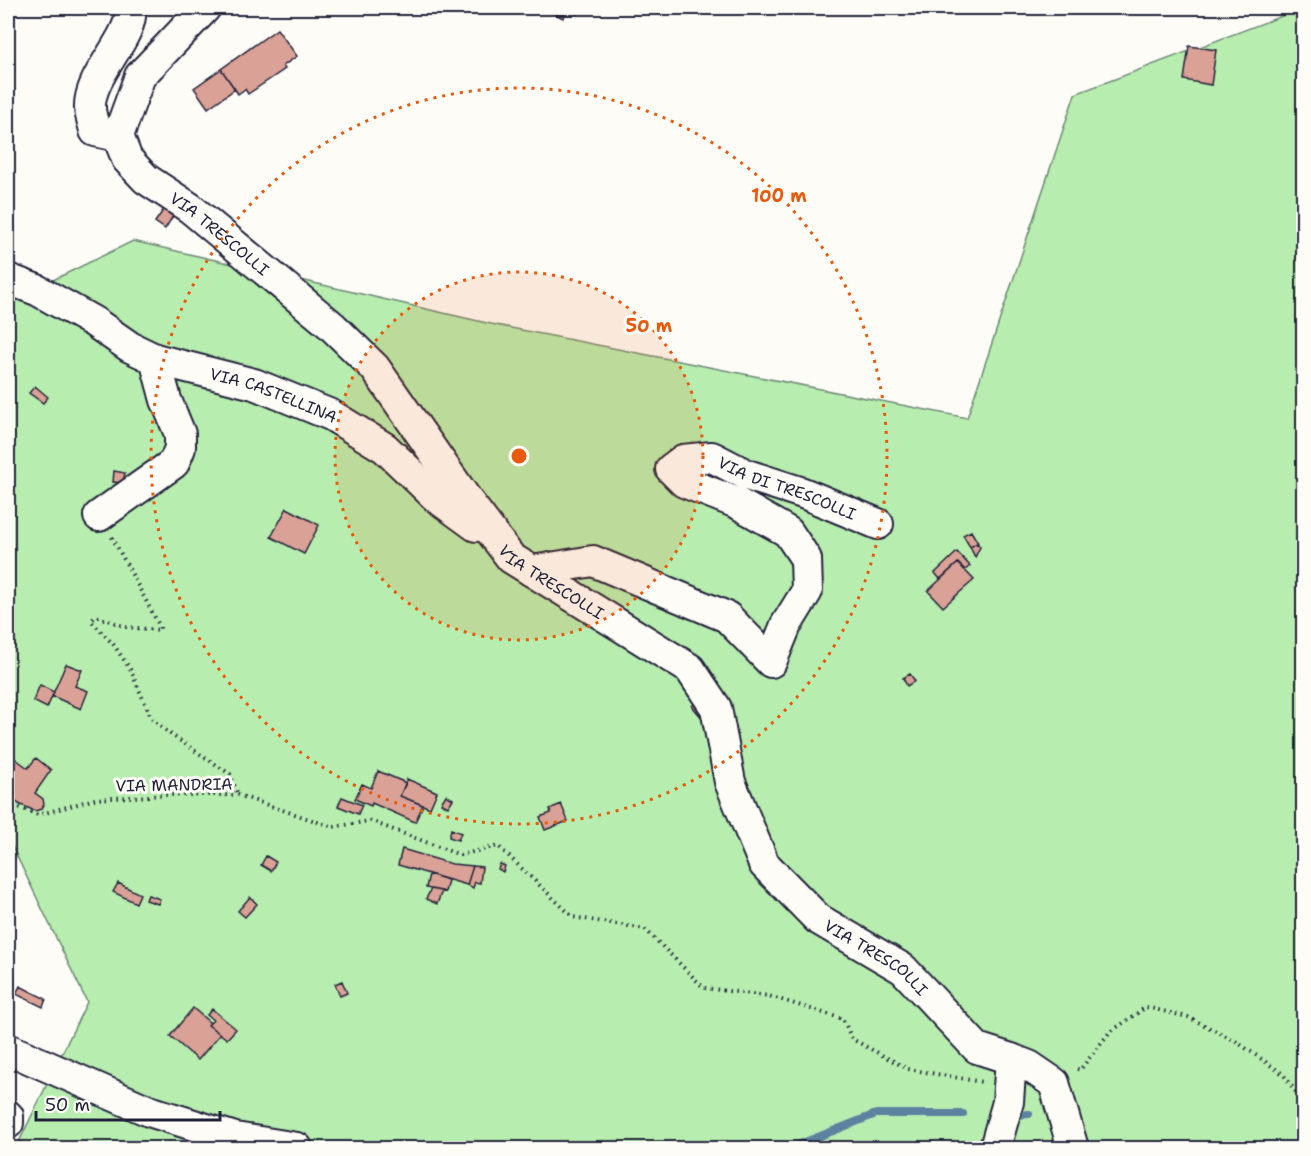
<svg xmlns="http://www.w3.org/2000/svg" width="1311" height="1156" viewBox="0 0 1311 1156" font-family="'Shantell Sans',sans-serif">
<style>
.green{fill:#b7edaf;stroke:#6c8875;stroke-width:1.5}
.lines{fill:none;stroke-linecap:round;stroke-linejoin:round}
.stream{stroke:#5d82a0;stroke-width:8}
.building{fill:#daa196;stroke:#22223b;stroke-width:1.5}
.minor-casing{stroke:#22223b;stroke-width:34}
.path{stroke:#22223b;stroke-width:4;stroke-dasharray:1.5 4.5;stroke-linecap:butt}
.minor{stroke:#fdfcf7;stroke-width:30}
.ring{fill:none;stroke:#e8590c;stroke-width:3;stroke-dasharray:3 6}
.labels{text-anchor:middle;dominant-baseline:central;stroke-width:6;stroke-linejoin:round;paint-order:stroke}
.street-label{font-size:16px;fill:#22223b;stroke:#fdfcf7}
.centre{fill:#e8590c;stroke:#fdfcf7;stroke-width:3}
.ring-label{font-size:18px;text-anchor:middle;font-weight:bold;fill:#e8590c;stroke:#fdfcf7;stroke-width:6;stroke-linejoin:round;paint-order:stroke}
</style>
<rect width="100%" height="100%" fill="#fdfcf7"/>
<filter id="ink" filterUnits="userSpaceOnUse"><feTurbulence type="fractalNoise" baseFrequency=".0167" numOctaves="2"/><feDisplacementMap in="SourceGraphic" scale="12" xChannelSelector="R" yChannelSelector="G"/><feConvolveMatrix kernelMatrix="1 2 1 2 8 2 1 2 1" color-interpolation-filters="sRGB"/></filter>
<g filter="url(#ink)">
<path class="green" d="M 1303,8 L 1303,1148 L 16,1148 L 87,1002 L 8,838 L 8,302 L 133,241 L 491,324 L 967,418 L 1075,94 Z"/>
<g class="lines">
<path class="stream" d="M 1019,1115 L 1029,1114
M 790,1148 L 876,1114 L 963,1114"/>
</g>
<path class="building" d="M 544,8 L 580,8 L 577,14 L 568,9 L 563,18 Z
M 277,29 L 297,56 L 283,66 L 285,69 L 248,94 L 245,89 L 238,94 L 221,69 Z
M 1189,46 L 1216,50 L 1211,85 L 1184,80 Z
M 221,69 L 235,89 L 208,108 L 194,88 Z
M 164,209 L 173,216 L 165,229 L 155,222 Z
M 35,386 L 48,397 L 43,403 L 29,393 Z
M 114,471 L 125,473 L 123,483 L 113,482 Z
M 287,508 L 319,525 L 304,554 L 271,537 Z
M 971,531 L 978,543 L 970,547 L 963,535 Z
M 977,543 L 980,547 L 975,557 L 970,547 Z
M 957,552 L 970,566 L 965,570 L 958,563 L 940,579 L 935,573 Z
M 958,563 L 974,580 L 943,607 L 928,591 Z
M 66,664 L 82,670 L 75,686 L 88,691 L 81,709 L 52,696 Z
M 910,674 L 915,681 L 907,686 L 903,678 Z
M 40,685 L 54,692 L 47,708 L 33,701 Z
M 700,699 L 703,719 L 692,706 Z
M 13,757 L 28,768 L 36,758 L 51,770 L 35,793 L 43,799 L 44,805 L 41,809 L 35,811 L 19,804 L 8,795 L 8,764 Z
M 378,771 L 406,783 L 400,796 L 423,805 L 415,822 L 372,803 L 371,806 L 355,799 L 362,784 L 371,788 Z
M 407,779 L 437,792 L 430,808 L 400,796 Z
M 446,795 L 453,799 L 448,807 L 441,803 Z
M 342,797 L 362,805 L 358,814 L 338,806 Z
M 561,804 L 568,821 L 545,830 L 540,817 L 551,813 L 550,809 Z
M 451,829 L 461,833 L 458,840 L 449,837 Z
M 402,849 L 452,864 L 473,866 L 467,885 L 398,865 Z
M 266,856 L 276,862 L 271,871 L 261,865 Z
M 500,864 L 505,866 L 503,872 L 498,869 Z
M 473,866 L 482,867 L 480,883 L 475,882 L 473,888 L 467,885 Z
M 429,874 L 448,880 L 445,892 L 426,888 Z
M 118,883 L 140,894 L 136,903 L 113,892 Z
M 431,889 L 442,891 L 437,904 L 426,899 Z
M 148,895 L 160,899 L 158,904 L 146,900 Z
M 250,897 L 257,904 L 245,917 L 238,911 Z
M 342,981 L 347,993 L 340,996 L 335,984 Z
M 20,986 L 46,999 L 43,1007 L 16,994 Z
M 193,1008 L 210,1023 L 208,1025 L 220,1034 L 198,1060 L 170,1036 Z
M 212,1009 L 236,1029 L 227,1039 L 208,1025 L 213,1020 L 207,1015 Z"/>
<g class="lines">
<defs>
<g id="minor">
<path id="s1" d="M 205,8 L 140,76 L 118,136 L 127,159 L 146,179 L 190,208 L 332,326 L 375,368 L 467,500 L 511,558 L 690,669 L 716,708 L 730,782 L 764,864 L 818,919 L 903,969 L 977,1048 L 1011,1059 L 1008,1102 L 995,1148"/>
<path d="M 118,136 L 95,131 C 94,124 90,115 90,108 C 88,75 135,36 130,8"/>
<path id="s2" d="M 8,279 L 37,290 L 94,322 L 130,347 L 155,359 L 254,384 L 331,415 L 385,448 L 436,497 L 476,526"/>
<path d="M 99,516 L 174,463 L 180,448 L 180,434 L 166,400 L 155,359"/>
<path id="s3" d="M 532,571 L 593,561 L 727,617 L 771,662 L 786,625 L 807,591 L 806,559 L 788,532 L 737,503 L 684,482 L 671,469 L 683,460 L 712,457 L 747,475 L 803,493 L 878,524"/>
<path d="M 8,1049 L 149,1111 L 235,1138 L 297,1148"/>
<path d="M 1011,1059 L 1029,1066 L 1054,1083 L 1073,1148"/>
<path d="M 8,1116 L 8,1123"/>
</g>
</defs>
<use href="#minor" class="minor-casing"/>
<path class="path" d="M 112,537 L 160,627 L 160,630 L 126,627 L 96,616 L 91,621 L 114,645 L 130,669 L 152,719 L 170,734 L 230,774 L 238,795
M 8,803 L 38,815 L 95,799 L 166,795 L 238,795 L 333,827 L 370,821 L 460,855 L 498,846 L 573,917 L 645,929 L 704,988 L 769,996 L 843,1019 L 852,1039 L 908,1069 L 982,1082
M 1077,1069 L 1080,1070 L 1109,1033 L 1146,1007 L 1188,1017 L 1234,1040 L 1283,1074 L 1304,1103"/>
<use href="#minor" class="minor"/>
</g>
</g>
<circle cx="519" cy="456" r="184" fill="#e8590c" fill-opacity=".12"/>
<g class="ring">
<circle cx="519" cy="456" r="184"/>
<circle cx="519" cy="456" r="368"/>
</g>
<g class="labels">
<g class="street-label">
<text stroke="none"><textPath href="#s1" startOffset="302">VIA TRESCOLLI</textPath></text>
<text stroke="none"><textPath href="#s2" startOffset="292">VIA CASTELLINA</textPath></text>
<text stroke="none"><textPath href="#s3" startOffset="674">VIA DI TRESCOLLI</textPath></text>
<text stroke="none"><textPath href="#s1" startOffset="788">VIA TRESCOLLI</textPath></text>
<text transform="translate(174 785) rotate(-1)">VIA MANDRIA</text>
<text stroke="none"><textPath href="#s1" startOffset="1310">VIA TRESCOLLI</textPath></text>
</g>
</g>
<circle cx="519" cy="456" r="9" class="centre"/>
<g class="ring-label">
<text x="779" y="202">100 m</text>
<text x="649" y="332">50 m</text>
</g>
<rect width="1311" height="1156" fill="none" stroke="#fdfcf7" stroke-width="30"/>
<rect x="15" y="15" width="1281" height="1126" fill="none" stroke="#22223b" stroke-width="2" filter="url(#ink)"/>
<path d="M36 1111v9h184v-9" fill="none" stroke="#22223b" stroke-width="3"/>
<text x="45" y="1111" font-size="18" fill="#22223b" stroke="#fdfcf7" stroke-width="4.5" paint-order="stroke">50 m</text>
</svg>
